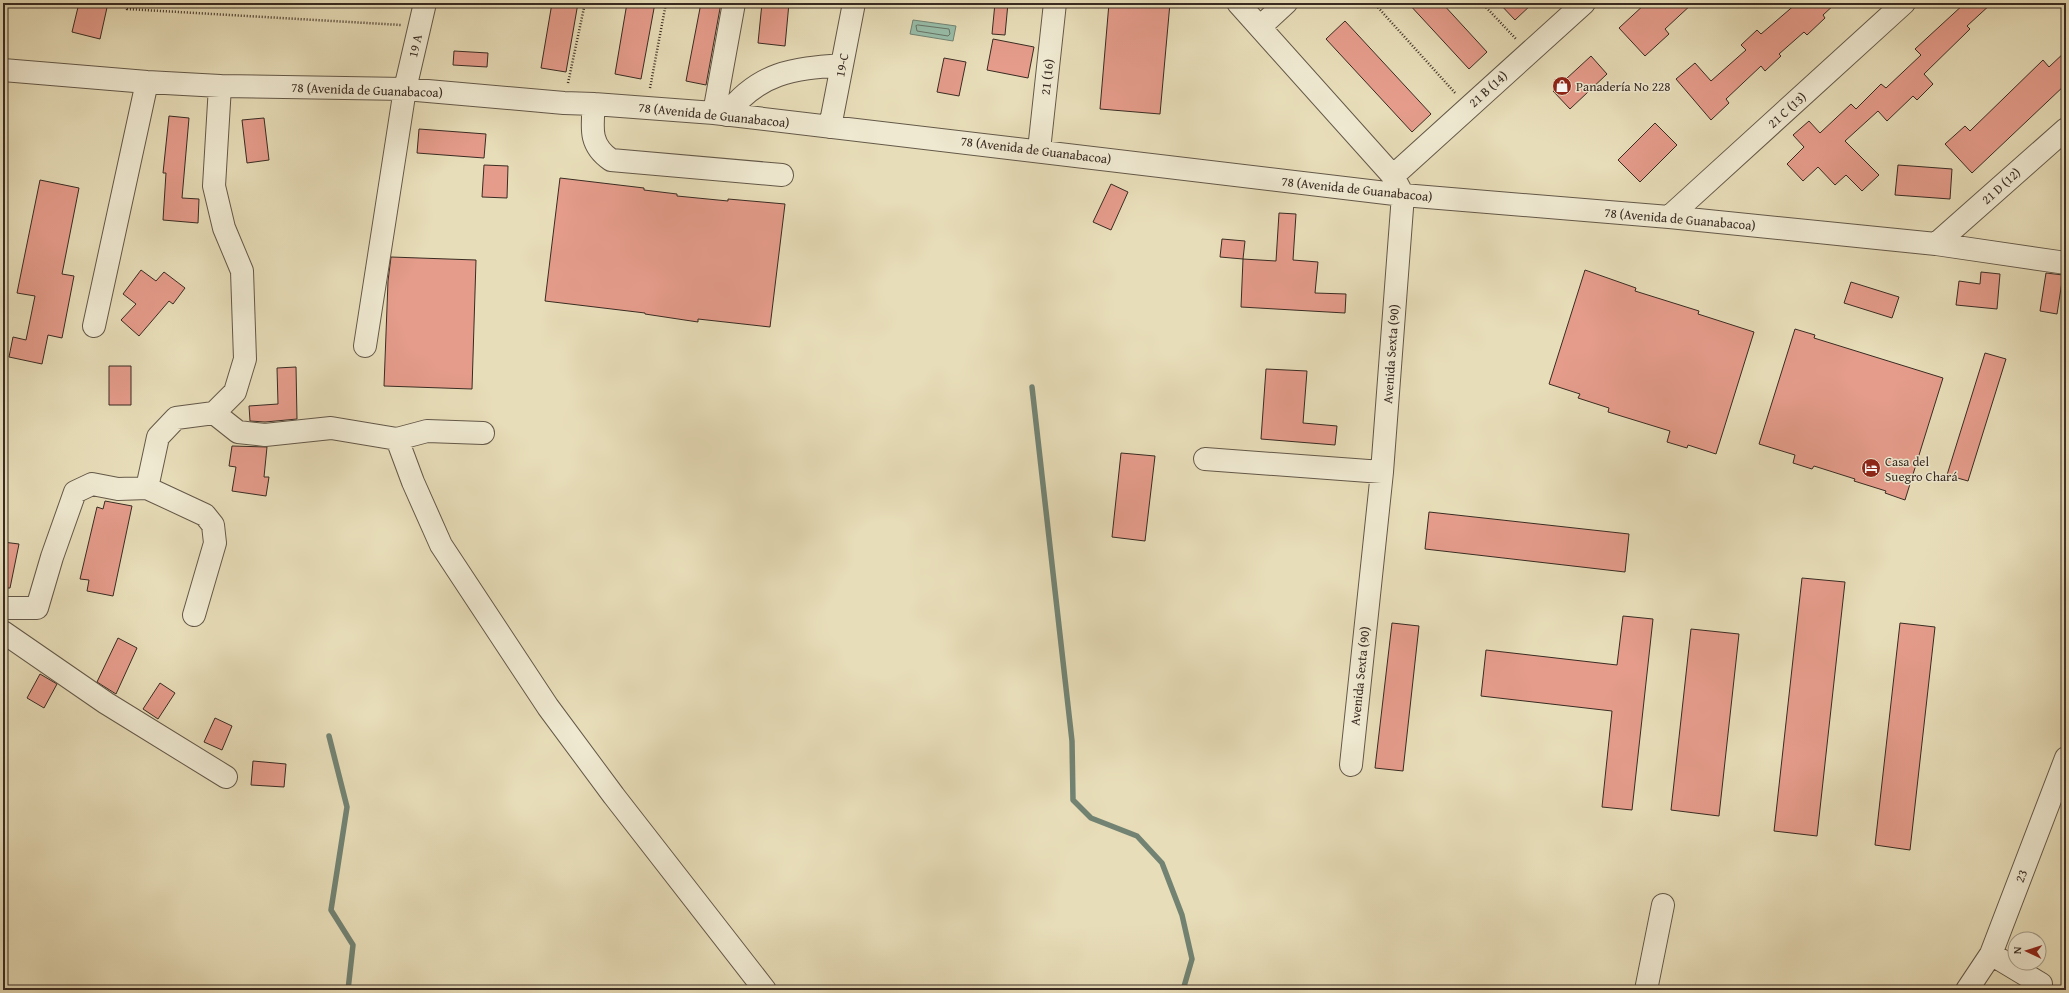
<svg xmlns="http://www.w3.org/2000/svg" width="2069" height="993" viewBox="0 0 2069 993" font-family="'Gentium Book Plus',serif">
<style>
.water{fill:#98bda9;stroke:#728373}
.lines{fill:none;stroke-linecap:round;stroke-linejoin:round}
.shore{stroke:#687466;stroke-width:1}
.stream{stroke:#728373;stroke-width:5.5}
.building{fill:#e59c8b;stroke:#392b22}
.minor-casing{stroke:#645848;stroke-width:24}
.path{stroke:#392b22;stroke-width:2.5;stroke-dasharray:1 2;stroke-linecap:butt}
.minor{stroke:#efe9d1;stroke-width:22}
.labels{text-anchor:middle;dominant-baseline:central;stroke-width:3;stroke-linejoin:round;paint-order:stroke}
.street-label{font-size:13px;fill:#392b22;stroke:#efe9d1}
.poi-label{font-size:13px;fill:#392b22;stroke:#efe9d1;text-anchor:start}
</style>
<rect width="100%" height="100%" fill="#e7ddb8"/>
<filter id="stains"><feTurbulence type="fractalNoise" baseFrequency=".005" numOctaves="4"/><feColorMatrix values="0 0 0 0 .2 0 0 0 0 .09 0 0 0 0 .02 0 0 0 .5 -.17"/></filter>
<radialGradient id="worn" r=".72"><stop offset=".6" stop-color="#630" stop-opacity="0"/><stop offset="1" stop-color="#630" stop-opacity=".3"/></radialGradient>
<path class="water" d="M 913,20 L 956,26 L 953,41 L 910,34 Z"/>
<g class="lines">
<path class="shore" d="M 918,25 L 949,29 L 950,34 L 948,36 L 917,31 L 916,26 Z"/>
<path class="stream" d="M 1032,387 L 1072,741 L 1073,800 L 1091,818 L 1137,836 L 1162,863 L 1182,915 L 1192,959 L 1183,990
M 329,736 L 347,807 L 331,910 L 353,945 L 348,990"/>
</g>
<path class="building" d="M 79,3 L 108,3 L 100,39 L 72,32 Z
M 552,3 L 578,3 L 566,72 L 541,68 Z
M 627,3 L 655,3 L 641,79 L 615,74 Z
M 701,3 L 721,3 L 706,85 L 686,81 Z
M 762,3 L 789,3 L 785,46 L 758,43 Z
M 995,3 L 1008,3 L 1005,35 L 992,34 Z
M 1109,3 L 1170,3 L 1160,114 L 1100,109 Z
M 1408,3 L 1442,3 L 1487,52 L 1469,69 Z
M 1499,3 L 1533,3 L 1515,20 Z
M 1646,3 L 1693,3 L 1665,29 L 1669,34 L 1645,56 L 1619,28 Z
M 1797,3 L 1836,3 L 1823,15 L 1825,18 L 1807,35 L 1804,32 L 1779,54 L 1781,56 L 1765,71 L 1761,66 L 1726,99 L 1729,103 L 1711,120 L 1676,79 L 1695,63 L 1711,81 L 1746,50 L 1741,45 L 1757,30 L 1761,34 Z
M 1965,3 L 1992,3 L 1967,26 L 1970,29 L 1924,74 L 1933,84 L 1917,100 L 1913,96 L 1887,121 L 1878,111 L 1845,141 L 1879,175 L 1862,191 L 1846,175 L 1835,185 L 1818,167 L 1803,181 L 1787,164 L 1804,147 L 1793,135 L 1809,121 L 1820,133 L 1851,104 L 1856,109 L 1881,84 L 1886,88 L 1921,55 L 1915,49 Z
M 1345,21 L 1431,114 L 1412,132 L 1326,39 Z
M 993,39 L 1034,47 L 1028,78 L 987,70 Z
M 454,51 L 488,53 L 487,67 L 453,65 Z
M 2066,51 L 2066,84 L 1972,173 L 1945,144 L 1965,126 L 1970,131 L 2043,60 L 2049,67 Z
M 1591,56 L 1607,74 L 1570,109 L 1553,91 Z
M 944,58 L 966,62 L 959,96 L 937,92 Z
M 169,116 L 189,118 L 182,198 L 199,199 L 198,223 L 163,220 L 166,173 L 163,173 Z
M 264,118 L 269,160 L 247,163 L 242,120 Z
M 1655,123 L 1677,145 L 1640,182 L 1618,160 Z
M 419,129 L 486,134 L 484,158 L 417,153 Z
M 484,165 L 508,166 L 507,198 L 482,197 Z
M 1898,165 L 1952,169 L 1950,199 L 1895,195 Z
M 560,178 L 644,188 L 644,190 L 677,194 L 677,196 L 728,201 L 728,199 L 785,204 L 770,327 L 698,319 L 698,322 L 645,314 L 645,313 L 545,301 Z
M 40,180 L 79,188 L 62,274 L 74,276 L 62,338 L 48,335 L 42,364 L 9,357 L 13,337 L 26,340 L 35,296 L 17,293 Z
M 1111,184 L 1128,192 L 1111,230 L 1093,222 Z
M 1279,213 L 1296,214 L 1293,260 L 1318,262 L 1315,293 L 1346,294 L 1345,313 L 1241,307 L 1243,259 L 1276,261 Z
M 1222,239 L 1245,241 L 1243,259 L 1220,257 Z
M 391,257 L 476,260 L 472,389 L 384,386 L 388,281 Z
M 141,270 L 156,281 L 164,272 L 185,288 L 173,304 L 169,301 L 139,336 L 121,320 L 136,304 L 123,294 Z
M 1585,270 L 1636,288 L 1635,291 L 1699,311 L 1698,314 L 1754,332 L 1716,454 L 1688,445 L 1687,448 L 1667,442 L 1670,431 L 1608,412 L 1609,408 L 1578,398 L 1580,394 L 1549,384 Z
M 1981,272 L 2000,274 L 1997,309 L 1956,305 L 1959,281 L 1980,284 Z
M 2046,273 L 2063,275 L 2057,314 L 2040,311 Z
M 1851,282 L 1899,297 L 1892,318 L 1844,303 Z
M 1795,329 L 1815,335 L 1814,338 L 1943,378 L 1905,500 L 1885,493 L 1886,491 L 1854,481 L 1855,479 L 1814,466 L 1812,469 L 1793,463 L 1795,455 L 1759,444 Z
M 1985,353 L 2006,359 L 1968,481 L 1947,475 Z
M 109,366 L 131,366 L 131,405 L 109,405 Z
M 296,367 L 297,419 L 265,422 L 250,421 L 249,406 L 278,404 L 277,368 Z
M 1266,369 L 1307,371 L 1303,423 L 1337,426 L 1335,445 L 1261,439 Z
M 232,446 L 267,447 L 264,477 L 269,477 L 266,496 L 232,491 L 236,467 L 229,466 Z
M 1121,453 L 1155,456 L 1145,541 L 1112,537 Z
M 105,501 L 132,506 L 113,596 L 87,591 L 89,580 L 80,579 L 97,507 L 103,509 Z
M 1429,512 L 1629,534 L 1625,572 L 1425,549 Z
M 3,542 L 19,544 L 10,588 L 3,588 Z
M 1802,578 L 1845,582 L 1817,836 L 1774,831 Z
M 1623,616 L 1653,619 L 1632,810 L 1602,807 L 1612,711 L 1481,696 L 1486,650 L 1617,665 Z
M 1392,623 L 1419,626 L 1403,771 L 1375,768 Z
M 1900,623 L 1935,627 L 1910,850 L 1875,845 Z
M 1691,629 L 1739,634 L 1719,816 L 1671,810 Z
M 118,638 L 137,648 L 116,694 L 97,682 Z
M 40,674 L 57,684 L 44,708 L 27,698 Z
M 160,683 L 175,693 L 158,719 L 143,709 Z
M 215,718 L 232,726 L 222,750 L 204,742 Z
M 253,761 L 286,764 L 284,787 L 251,785 Z"/>
<g class="lines">
<defs>
<path id="minor" d="M 1238,3 L 1393,176 L 1403,195 L 1382,472 L 1351,765
M 1260,27 L 1286,3
M 3,70 L 147,82 L 220,86 L 405,89 L 564,103 L 594,104 L 714,113 L 1403,195 L 1669,217 L 1936,244 L 2066,263
M 594,104 C 592,128 589,145 611,160 L 782,175
M 714,113 L 734,3
M 726,115 C 759,72 792,69 842,65
M 830,127 L 854,3
M 1039,150 L 1055,3
M 1393,176 L 1584,3
M 1669,217 L 1904,3
M 1936,244 L 2066,129
M 94,326 L 147,82
M 365,346 L 405,89 L 425,3
M 214,413 L 238,432 L 265,435 L 331,428 L 397,439 L 427,431 L 483,433
M 397,439 L 413,482 L 441,545 L 548,707 L 614,796 L 765,990
M 1205,459 L 1382,472
M 147,488 L 205,515 L 213,525 L 215,543 L 194,615
M 3,608 L 37,608 L 52,557 L 75,492 L 92,484 L 118,489 L 147,488 L 158,437 L 176,418 L 214,413 L 235,392 L 245,359 L 242,271 L 224,228 L 214,186 L 220,86
M 3,632 L 106,703 L 226,777
M 1991,954 L 2041,984 L 2041,990
M 1646,990 L 1663,905
M 1967,990 L 1991,954 L 2066,758"/>
</defs>
<use href="#minor" class="minor-casing"/>
<path class="path" d="M 128,3 L 127,9 L 401,25
M 1374,3 L 1456,94
M 1482,3 L 1516,39
M 568,83 L 585,3
M 650,88 L 666,3"/>
<use href="#minor" class="minor"/>
</g>
<defs>
<symbol id="shop-disc" viewBox="-11 -11 22 22"><circle r="9.5" fill="#8f2418" stroke="#efe9d1"/><path d="M-5-2.5h2.3a2.7 3.5 0 0 1 5.4 0H5L5.5 6h-11ZM-1.5-2.5h3a1.5 2.3 0 0 0-3 0Z" fill="#fff"/></symbol>
<symbol id="hotel-disc" viewBox="-11 -11 22 22"><circle r="9.5" fill="#8f2418" stroke="#efe9d1"/><path d="M-6-4.5h1.5V1H6V5H4.5V3h-9V5H-6ZM-4 0a1.8 1.8 0 1 1 3.6 0ZM.5 0V-2.5h3Q6-2.5 6 0Z" fill="#fff"/></symbol>
</defs>
<g fill-rule="evenodd">
<use href="#shop-disc" x="1551" y="75" width="22" height="22"/>
<use href="#hotel-disc" x="1860" y="457" width="22" height="22"/>
</g>
<g class="labels">
<g class="street-label">
<text transform="translate(415 46) rotate(-77)">19 A</text>
<text transform="translate(842 65) rotate(-79)">19-C</text>
<text transform="translate(1047 77) rotate(-84)">21 (16)</text>
<text transform="translate(1488 89) rotate(-42)">21 B (14)</text>
<text transform="translate(367 90) rotate(2)">78 (Avenida de Guanabacoa)</text>
<text transform="translate(1787 110) rotate(-42)">21 C (13)</text>
<text transform="translate(714 115) rotate(6)">78 (Avenida de Guanabacoa)</text>
<text transform="translate(1036 150) rotate(7)">78 (Avenida de Guanabacoa)</text>
<text transform="translate(2001 186) rotate(-42)">21 D (12)</text>
<text transform="translate(1357 189) rotate(6)">78 (Avenida de Guanabacoa)</text>
<text transform="translate(1680 219) rotate(5)">78 (Avenida de Guanabacoa)</text>
<text transform="translate(1391 354) rotate(-86)">Avenida Sexta (90)</text>
<text transform="translate(1360 676) rotate(-84)">Avenida Sexta (90)</text>
<text transform="translate(2021 876) rotate(-69)">23</text>
</g>
<g class="poi-label">
<text x="1576" y="86">Panadería No 228</text>
<text x="1885" y="461">Casa del<tspan x="1885" dy="15">Suegro Chará</tspan></text>
</g>
</g>
<rect width="2069" height="993" fill="none" stroke="#e7ddb8" stroke-width="16"/>
<rect x="4" y="4" width="2061" height="985" fill="none" stroke="#392b22" stroke-width="2"/>
<rect x="8" y="8" width="2053" height="977" fill="none" stroke="#392b22"/>
<g transform="translate(2027 951) rotate(274)"><circle r="19" fill="#efe9d1" stroke="#a69d8b"/>
<path d="M0-3L7 15L0 10L-7 15Z" fill="#8f2418"/>
<text y="-6" font-size="11" font-weight="bold" text-anchor="middle" fill="#392b22">N</text>
</g>
<rect width="100%" height="100%" filter="url(#stains)"/>
<rect width="100%" height="100%" fill="url(#worn)"/>
</svg>
